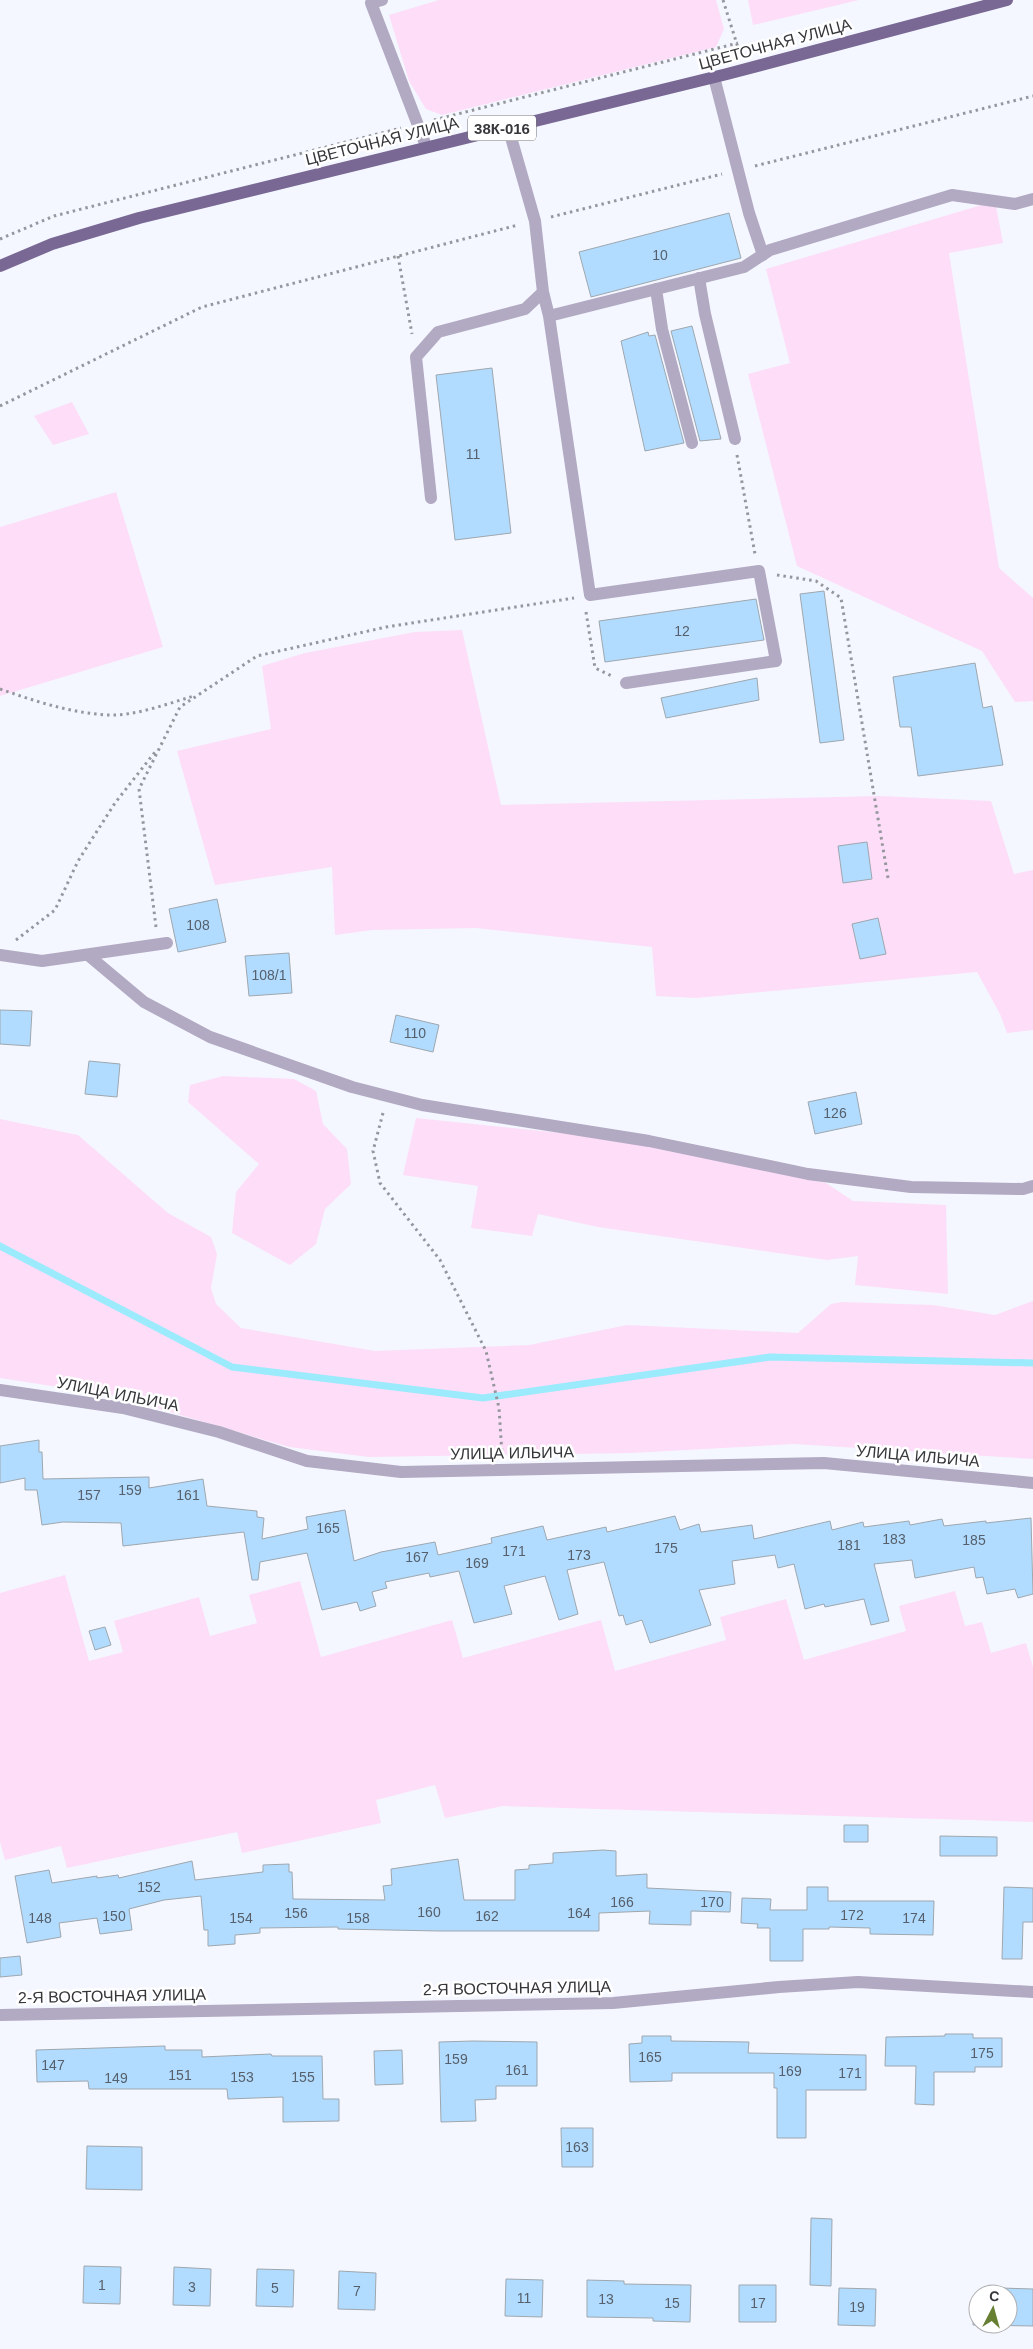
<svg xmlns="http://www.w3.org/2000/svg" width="1033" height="2349" viewBox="0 0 1033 2349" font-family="Arial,sans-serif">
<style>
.green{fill:#fdddf8}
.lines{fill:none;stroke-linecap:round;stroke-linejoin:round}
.stream{stroke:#9bebfc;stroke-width:7}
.building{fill:#b2dcff;stroke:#9ea7ae}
.path{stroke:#95979d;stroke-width:3;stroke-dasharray:2.5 4;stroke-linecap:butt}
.minor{stroke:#b2a9c2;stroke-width:12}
.major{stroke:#786893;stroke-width:12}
.labels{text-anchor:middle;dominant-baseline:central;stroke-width:5;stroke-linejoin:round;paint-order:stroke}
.number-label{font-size:14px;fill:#55606c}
.shield{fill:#fff;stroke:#727376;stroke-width:1}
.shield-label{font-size:15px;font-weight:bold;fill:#36373b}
.street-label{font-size:16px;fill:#36373b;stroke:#fff}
</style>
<rect width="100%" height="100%" fill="#f4f7ff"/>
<path class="green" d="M 439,0 L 716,0 L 724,29 L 716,47 L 442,115 L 426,109 L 409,81 L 389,15 Z
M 748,0 L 859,0 L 753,25 Z
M 995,201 L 1003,243 L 949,253 L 999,568 L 1033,598 L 1033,701 L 1015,702 L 982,651 L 797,566 L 748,374 L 790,363 L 766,269 Z
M 72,402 L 89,434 L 53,445 L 34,416 Z
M 116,492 L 163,647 L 0,696 L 0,527 Z
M 462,630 L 501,805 L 879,796 L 991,801 L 1014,874 L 1033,870 L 1033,1030 L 1007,1033 L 1000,1014 L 977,972 L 696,998 L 656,996 L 652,947 L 476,928 L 372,930 L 335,935 L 332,867 L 215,885 L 177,751 L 271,729 L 262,666 L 305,653 L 415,632 Z
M 223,1076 L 294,1079 L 316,1091 L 323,1124 L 347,1149 L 351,1184 L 325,1209 L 316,1244 L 290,1265 L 232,1233 L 236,1192 L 259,1164 L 188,1102 L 190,1085 Z
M 416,1118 L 646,1142 L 826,1183 L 853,1201 L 946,1205 L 948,1294 L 855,1285 L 858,1256 L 827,1260 L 598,1227 L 538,1214 L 532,1236 L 471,1228 L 478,1186 L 403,1175 Z
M 0,1119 L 78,1135 L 168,1213 L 211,1237 L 217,1254 L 211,1288 L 216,1304 L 241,1328 L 375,1351 L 529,1345 L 627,1325 L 798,1333 L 831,1304 L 842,1302 L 933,1305 L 995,1315 L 1033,1301 L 1033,1459 L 794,1444 L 631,1453 L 369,1457 L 289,1447 L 116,1396 L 0,1378 Z
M 65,1575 L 89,1661 L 123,1652 L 114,1621 L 199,1597 L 210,1636 L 257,1623 L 249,1595 L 300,1581 L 321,1657 L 452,1620 L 463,1658 L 601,1620 L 615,1671 L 726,1640 L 720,1617 L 786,1599 L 804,1660 L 906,1631 L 899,1606 L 955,1591 L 965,1626 L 982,1622 L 991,1653 L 1026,1643 L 1033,1667 L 1033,1822 L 503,1806 L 445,1818 L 435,1785 L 376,1800 L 381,1823 L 242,1853 L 237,1832 L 67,1868 L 61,1846 L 5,1860 L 0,1842 L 0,1593 Z"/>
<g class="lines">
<path class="stream" d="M 0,1246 L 232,1367 L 483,1398 L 770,1357 L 1033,1363"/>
</g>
<path class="building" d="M 729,213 L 741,258 L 591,297 L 579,252 Z
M 692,326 L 721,439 L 700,441 L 671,331 Z
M 648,332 L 649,336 L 655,335 L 684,443 L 645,451 L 621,341 Z
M 492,368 L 511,533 L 455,540 L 436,375 Z
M 824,591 L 844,740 L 820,743 L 800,594 Z
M 756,599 L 764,640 L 605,662 L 599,621 Z
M 975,663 L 983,708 L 992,706 L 1003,765 L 918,776 L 911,727 L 900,727 L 893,677 Z
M 757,678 L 759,700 L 666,718 L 661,698 Z
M 867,842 L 872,879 L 843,883 L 838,846 Z
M 217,899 L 226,942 L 178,952 L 169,909 Z
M 878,918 L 886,954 L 860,959 L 852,924 Z
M 289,953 L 292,993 L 249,996 L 245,956 Z
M 0,1010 L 32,1011 L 30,1046 L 0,1044 Z
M 396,1015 L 439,1025 L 433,1052 L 390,1042 Z
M 89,1061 L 120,1064 L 117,1097 L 85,1094 Z
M 856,1092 L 862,1124 L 815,1134 L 808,1102 Z
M 39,1440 L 39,1452 L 42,1452 L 43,1479 L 149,1477 L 149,1488 L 203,1479 L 207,1506 L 257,1511 L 257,1517 L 264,1518 L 262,1539 L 308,1529 L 306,1517 L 345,1510 L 354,1561 L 381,1552 L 435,1542 L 438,1555 L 492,1543 L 491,1538 L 543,1526 L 547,1540 L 606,1527 L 607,1532 L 675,1516 L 680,1530 L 699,1524 L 701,1532 L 752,1525 L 754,1539 L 830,1521 L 832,1530 L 863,1522 L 864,1527 L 909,1521 L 910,1525 L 942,1519 L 944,1526 L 986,1521 L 986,1523 L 1031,1518 L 1033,1594 L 1018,1598 L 1015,1589 L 987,1594 L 983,1577 L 976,1578 L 974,1567 L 915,1578 L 912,1560 L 874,1564 L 889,1621 L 871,1625 L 864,1599 L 825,1607 L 824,1604 L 805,1609 L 794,1564 L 778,1568 L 775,1555 L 732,1561 L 735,1584 L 699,1590 L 711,1625 L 650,1643 L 642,1620 L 626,1625 L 623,1615 L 619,1616 L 604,1562 L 567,1570 L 578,1614 L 559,1620 L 545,1576 L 504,1586 L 512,1614 L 474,1623 L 459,1571 L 430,1577 L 429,1573 L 385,1582 L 387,1588 L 372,1592 L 376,1606 L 360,1611 L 357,1602 L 322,1610 L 307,1553 L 260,1562 L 258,1580 L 252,1580 L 244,1532 L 123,1546 L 121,1523 L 63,1522 L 42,1525 L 37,1490 L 25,1490 L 25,1478 L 0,1483 L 0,1446 Z
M 105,1627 L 111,1645 L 95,1650 L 89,1631 Z
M 844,1825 L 868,1825 L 868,1842 L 844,1842 Z
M 940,1836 L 997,1837 L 997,1856 L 940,1856 Z
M 603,1850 L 616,1851 L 616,1876 L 647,1874 L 647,1888 L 731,1892 L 730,1912 L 691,1911 L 691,1925 L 649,1924 L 650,1911 L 599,1913 L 599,1931 L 440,1931 L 338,1929 L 338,1927 L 260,1928 L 260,1933 L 235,1935 L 235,1944 L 208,1946 L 208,1930 L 204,1930 L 201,1896 L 164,1900 L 129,1909 L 132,1930 L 100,1934 L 97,1918 L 59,1923 L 61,1937 L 27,1943 L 15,1876 L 49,1870 L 52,1883 L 97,1876 L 97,1878 L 118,1875 L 119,1878 L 192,1861 L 195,1880 L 263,1872 L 263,1865 L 289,1864 L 289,1872 L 292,1872 L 293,1899 L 385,1900 L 383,1886 L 392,1885 L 391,1869 L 458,1859 L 464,1900 L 515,1900 L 515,1870 L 529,1869 L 529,1865 L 553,1863 L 553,1853 Z
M 807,1887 L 828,1887 L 828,1901 L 934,1901 L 933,1935 L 870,1934 L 870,1928 L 829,1927 L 829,1929 L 803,1929 L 803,1961 L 770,1961 L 770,1928 L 757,1928 L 758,1924 L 741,1923 L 742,1898 L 771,1899 L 770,1910 L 807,1910 Z
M 1004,1887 L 1033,1888 L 1033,1922 L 1023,1922 L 1022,1959 L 1002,1959 Z
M 20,1956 L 22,1975 L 0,1977 L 0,1958 Z
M 945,2034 L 973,2034 L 973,2038 L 1002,2038 L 1002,2067 L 975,2067 L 975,2072 L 934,2072 L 934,2105 L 915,2104 L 916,2066 L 885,2066 L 886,2037 L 945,2036 Z
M 642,2036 L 671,2036 L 671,2041 L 749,2042 L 748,2053 L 866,2055 L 866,2090 L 806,2090 L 806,2138 L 777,2138 L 777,2088 L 774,2088 L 774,2073 L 672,2073 L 672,2081 L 630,2082 L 629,2044 L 642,2043 Z
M 473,2041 L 537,2042 L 537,2086 L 496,2086 L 496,2099 L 475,2100 L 476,2121 L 441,2122 L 439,2042 Z
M 165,2046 L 165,2050 L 202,2050 L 202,2057 L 271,2054 L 272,2056 L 322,2056 L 323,2099 L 339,2099 L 339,2121 L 283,2122 L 283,2097 L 228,2099 L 227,2089 L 89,2089 L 88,2081 L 37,2082 L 36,2050 Z
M 402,2050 L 403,2084 L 375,2085 L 374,2051 Z
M 561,2128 L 593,2128 L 593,2167 L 562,2167 Z
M 87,2146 L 142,2147 L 142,2190 L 86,2189 Z
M 811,2218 L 832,2219 L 831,2286 L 810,2285 Z
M 84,2266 L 121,2267 L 120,2304 L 83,2303 Z
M 174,2267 L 211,2269 L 210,2306 L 173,2305 Z
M 257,2269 L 294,2270 L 293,2307 L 256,2306 Z
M 339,2271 L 376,2273 L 375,2310 L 338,2309 Z
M 506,2279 L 543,2280 L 542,2317 L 505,2316 Z
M 587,2280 L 624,2281 L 624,2284 L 691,2285 L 690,2322 L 653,2321 L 653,2318 L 587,2317 Z
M 739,2285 L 776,2285 L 776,2322 L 739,2322 Z
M 839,2288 L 876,2289 L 875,2326 L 838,2325 Z
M 1000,2288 L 1033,2289 L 1033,2326 L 973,2325 L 973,2308 L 978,2308 L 978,2324 L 1008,2324 L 1008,2294 L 1000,2294 Z"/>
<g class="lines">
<path class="path" d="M 723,0 L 740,54
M 434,120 L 738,43
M 755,166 L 1033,96
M 551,217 L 722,174
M 0,239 L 54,216 L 401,128
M 398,256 L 412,334
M 0,406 L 202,307 L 518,225
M 737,455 L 755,554
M 777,575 L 816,581 L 841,598 L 888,878
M 586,612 L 595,668 L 612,676
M 0,689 C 35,701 70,713 108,715 C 136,716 166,704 194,696
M 156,927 L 139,789 L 180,707 L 257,656 L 386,627 L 574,598
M 16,940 L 55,910 L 78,861 L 115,803 L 155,752
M 383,1113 L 373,1151 L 380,1183 L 440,1260 L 486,1351 L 499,1408 L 502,1454"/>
<path class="minor" d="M 382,0 L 371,3 L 426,146
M 714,77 L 749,213 L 763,255
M 508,127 L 535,221 L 543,292 L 549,316 L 590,595 L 759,571 L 776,661 L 626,683
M 699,278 L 705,314 L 735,439
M 656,289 L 662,329 L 692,443
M 549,316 L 744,267 L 770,250 L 952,195 L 1015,204 L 1033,199
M 431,498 L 416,357 L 438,332 L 525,309 L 543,292
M 0,955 L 42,961 L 167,943
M 88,955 L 144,1002 L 210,1037 L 352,1087 L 422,1105 L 649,1141 L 808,1174 L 911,1187 L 1023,1189 L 1033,1186
M 0,1390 L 123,1408 L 219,1432 L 307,1461 L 401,1472 L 824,1463 L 1033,1483
M 0,2015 L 613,2003 L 779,1987 L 858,1982 L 1033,1992"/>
<path class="major" d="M 0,266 L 52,244 L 139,218 L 727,74 L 1007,0"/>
</g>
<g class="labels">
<g class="number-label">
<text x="660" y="255">10</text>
<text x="473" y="454">11</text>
<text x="682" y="631">12</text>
<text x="198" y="925">108</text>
<text x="269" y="975">108/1</text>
<text x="415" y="1033">110</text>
<text x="835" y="1113">126</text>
<text x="130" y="1490">159</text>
<text x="89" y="1495">157</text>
<text x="188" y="1495">161</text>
<text x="328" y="1528">165</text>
<text x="894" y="1539">183</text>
<text x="974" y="1540">185</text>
<text x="849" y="1545">181</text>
<text x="666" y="1548">175</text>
<text x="514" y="1551">171</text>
<text x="579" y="1555">173</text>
<text x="417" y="1557">167</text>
<text x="477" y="1563">169</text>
<text x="149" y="1887">152</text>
<text x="622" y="1902">166</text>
<text x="712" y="1902">170</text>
<text x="429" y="1912">160</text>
<text x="296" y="1913">156</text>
<text x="579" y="1913">164</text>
<text x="852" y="1915">172</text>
<text x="114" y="1916">150</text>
<text x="487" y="1916">162</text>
<text x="40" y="1918">148</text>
<text x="241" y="1918">154</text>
<text x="358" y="1918">158</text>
<text x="914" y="1918">174</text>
<text x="982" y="2053">175</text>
<text x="650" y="2057">165</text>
<text x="456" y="2059">159</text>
<text x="53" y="2065">147</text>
<text x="517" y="2070">161</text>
<text x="790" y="2071">169</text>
<text x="850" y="2073">171</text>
<text x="180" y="2075">151</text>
<text x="242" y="2077">153</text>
<text x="303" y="2077">155</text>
<text x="116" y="2078">149</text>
<text x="577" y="2147">163</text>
<text x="102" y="2285">1</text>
<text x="192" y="2287">3</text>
<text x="275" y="2288">5</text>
<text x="357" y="2291">7</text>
<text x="524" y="2298">11</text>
<text x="606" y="2299">13</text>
<text x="672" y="2303">15</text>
<text x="758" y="2303">17</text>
<text x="857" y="2307">19</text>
</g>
<rect class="shield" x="468" y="115.5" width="68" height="25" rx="4"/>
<g class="shield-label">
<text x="502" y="128">38К-016</text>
</g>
<g class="street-label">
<text transform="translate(775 44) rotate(-15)">ЦВЕТОЧНАЯ УЛИЦА</text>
<text transform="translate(382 141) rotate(-14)">ЦВЕТОЧНАЯ УЛИЦА</text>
<text transform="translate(118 1394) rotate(11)">УЛИЦА ИЛЬИЧА</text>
<text transform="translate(512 1453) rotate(-1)">УЛИЦА ИЛЬИЧА</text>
<text transform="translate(918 1456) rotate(5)">УЛИЦА ИЛЬИЧА</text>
<text transform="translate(517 1988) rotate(-1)">2-Я ВОСТОЧНАЯ УЛИЦА</text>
<text transform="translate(112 1996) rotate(-1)">2-Я ВОСТОЧНАЯ УЛИЦА</text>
</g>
</g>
<g transform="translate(993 2309) rotate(6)"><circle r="24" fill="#ffffff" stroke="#afafb1"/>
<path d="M0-4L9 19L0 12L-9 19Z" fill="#667f33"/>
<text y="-8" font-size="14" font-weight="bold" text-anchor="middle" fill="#36373b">С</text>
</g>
</svg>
